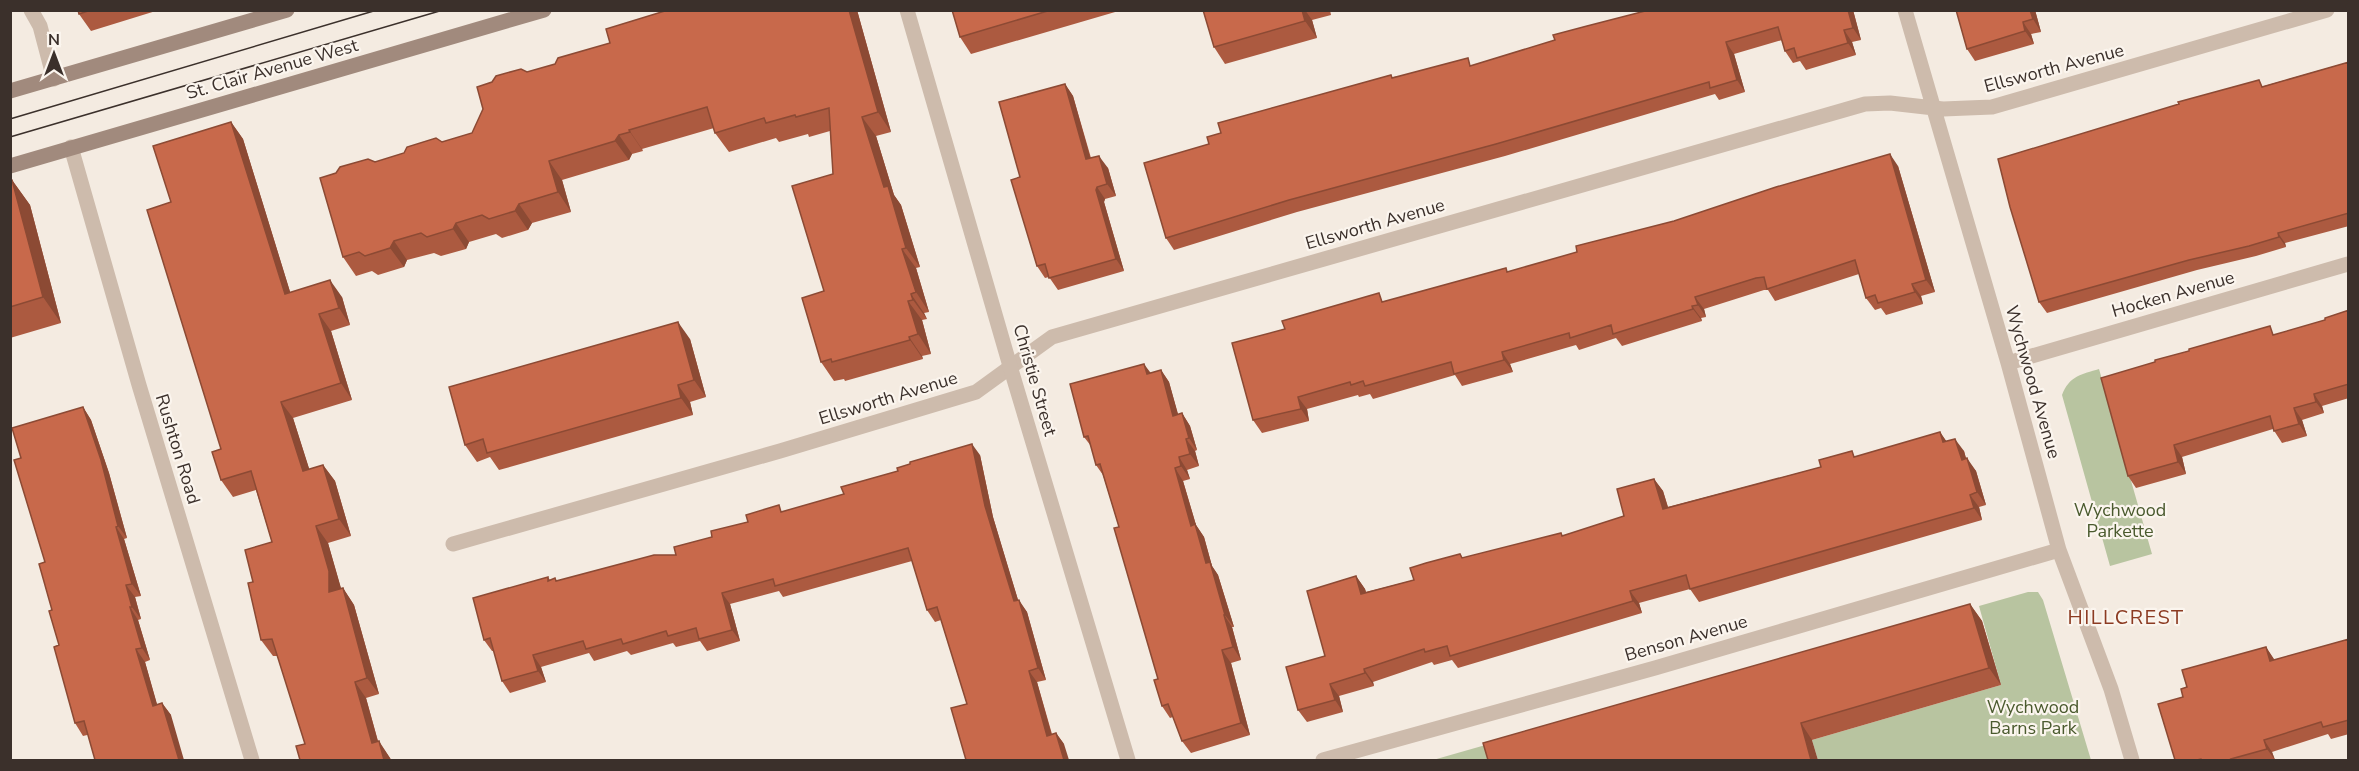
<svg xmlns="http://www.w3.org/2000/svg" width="2359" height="771" viewBox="0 0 2359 771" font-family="'Nunito Sans',sans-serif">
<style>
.green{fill:#b8c4a0}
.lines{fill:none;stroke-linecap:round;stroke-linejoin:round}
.minor{stroke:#cdbbac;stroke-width:15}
.tertiary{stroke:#cdbbac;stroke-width:15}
.secondary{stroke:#a18a7d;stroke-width:15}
.tram{stroke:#3b302b;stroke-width:1.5}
.wall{fill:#ac5a40}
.shaded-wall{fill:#8c4a34}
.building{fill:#c8694b;stroke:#8c4a34;stroke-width:1.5}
.labels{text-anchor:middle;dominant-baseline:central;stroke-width:4.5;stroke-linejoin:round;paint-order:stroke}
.street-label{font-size:18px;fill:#3b302b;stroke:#fbf5ee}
.park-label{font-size:18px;fill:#4a5a2e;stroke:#fbf5ee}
.neighbourhood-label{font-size:20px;letter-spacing:1.5px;fill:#8c3b22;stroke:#fbf5ee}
</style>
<rect width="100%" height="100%" fill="#f4ebe1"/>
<path class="green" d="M 2099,369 L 2152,554 L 2110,566 L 2062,395 C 2069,376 2082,374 2099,369 Z
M 2028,592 L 2038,592 L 2043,600 L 2091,760 L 1818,760 L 1812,740 L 2001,685 L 1979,606 Z
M 1489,744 L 1495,760 L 1433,760 Z"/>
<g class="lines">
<path class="minor" d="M 31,10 L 40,26 L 54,79
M 1905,10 L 2008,363 L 2059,550 L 2111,689 L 2132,760
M 71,147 L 139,385 L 252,760
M 2008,363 L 2348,264
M 453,544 L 780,451 L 976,392 L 1052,337 L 1865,104 L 1890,103 L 1943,109 L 1992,107 L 2327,10
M 1323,760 L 1655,668 L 2059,550"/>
<path class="tertiary" d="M 907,10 L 1010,366 L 1128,760"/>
<path class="secondary" d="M 10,91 L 287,10
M 10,166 L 544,10"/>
<path class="tram" d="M 10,119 L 377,10
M 10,137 L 443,10"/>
</g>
<path class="wall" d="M 78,10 L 159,10 L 91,31 L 79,14 Z
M 857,10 L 891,132 L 876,136 L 894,195 L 901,205 L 920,267 L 916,268 L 929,312 L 924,313 L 927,319 L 922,320 L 931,354 L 922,356 L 923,359 L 845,381 L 844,379 L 834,381 L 821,362 L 824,291 L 833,174 L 830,131 L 809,137 L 808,134 L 779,142 L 776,138 L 729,152 L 715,133 L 714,128 L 642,149 L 643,151 L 632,154 L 629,160 L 562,180 L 571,212 L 532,223 L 528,230 L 502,238 L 496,234 L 469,242 L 466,249 L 441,256 L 434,253 L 407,260 L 404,267 L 378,275 L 372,271 L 356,276 L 343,257 L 375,162 L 472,133 L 527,72 Z
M 952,10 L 1122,10 L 971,54 L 960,37 Z
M 1203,10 L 1330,10 L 1331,15 L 1312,20 L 1317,38 L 1225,64 L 1214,47 Z
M 1853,10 L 1861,40 L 1852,42 L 1856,55 L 1806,70 L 1800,61 L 1793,63 L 1785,51 L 1782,40 L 1734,54 L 1745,92 L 1719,100 L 1715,94 L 1505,156 L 1297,212 L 1174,250 L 1166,238 L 1209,144 L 1221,133 L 1393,77 L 1473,65 Z
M 1956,10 L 2035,10 L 2041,32 L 2031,34 L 2034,44 L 1975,61 L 1967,49 Z
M 2349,62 L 2349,226 L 2285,243 L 2286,247 L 2256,256 L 2197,270 L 2047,313 L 2039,302 L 2264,86 Z
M 1065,84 L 1073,96 L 1091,158 L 1108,168 L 1116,196 L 1105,199 L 1104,202 L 1124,271 L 1058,290 L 1049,277 L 1045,278 L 1037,266 L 1020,177 Z
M 231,122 L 243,139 L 290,292 L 342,297 L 350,325 L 331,331 L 352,400 L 293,418 L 309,469 L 323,465 L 335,481 L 351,536 L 328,543 L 341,589 L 343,588 L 354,605 L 379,694 L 366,698 L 378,741 L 390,758 L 391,760 L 300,760 L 305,744 L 278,656 L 273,656 L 261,640 L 253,582 L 272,542 L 256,490 L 233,497 L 221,480 L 221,449 L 171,202 Z
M 1898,166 L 1935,292 L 1921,296 L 1923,304 L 1886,315 L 1881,308 L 1875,310 L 1866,298 L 1859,274 L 1775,301 L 1768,290 L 1764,290 L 1704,309 L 1706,317 L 1701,318 L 1702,321 L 1622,346 L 1616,338 L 1579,350 L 1576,345 L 1510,364 L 1513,372 L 1462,386 L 1455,375 L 1373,399 L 1370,394 L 1359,397 L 1358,395 L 1307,409 L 1309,421 L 1262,433 L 1253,420 L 1285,329 L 1385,301 L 1508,272 Z
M 10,180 L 12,180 L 30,205 L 61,323 L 10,338 Z
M 2349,310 L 2349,398 L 2322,406 L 2324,413 L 2302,420 L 2307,436 L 2282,443 L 2273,429 L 2182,457 L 2186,474 L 2136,488 L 2128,476 L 2325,320 Z
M 690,339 L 706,397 L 690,402 L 693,415 L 499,470 L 490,457 L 477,462 L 465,445 Z
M 1161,370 L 1169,382 L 1178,415 L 1182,413 L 1190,426 L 1197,450 L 1195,451 L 1199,466 L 1187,470 L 1190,479 L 1183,481 L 1196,525 L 1204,537 L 1212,566 L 1218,575 L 1234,627 L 1232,627 L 1241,660 L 1231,663 L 1250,735 L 1191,753 L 1182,741 L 1173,717 L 1170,718 L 1162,706 L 1158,679 L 1119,527 L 1103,475 L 1096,465 L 1091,446 L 1084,437 L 1150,373 Z
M 83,407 L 91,420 L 109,473 L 127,538 L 124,539 L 141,596 L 135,597 L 141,619 L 138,620 L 150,660 L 145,662 L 157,705 L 162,703 L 171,715 L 83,736 L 75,723 L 52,610 L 45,562 L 21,458 Z
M 1940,432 L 1946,441 L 1964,451 L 1966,459 L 1976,471 L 1986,505 L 1979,507 L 1982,520 L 1699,602 L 1690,589 L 1639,603 L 1642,613 L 1458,668 L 1452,660 L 1434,665 L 1432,662 L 1373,682 L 1374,686 L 1339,696 L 1343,712 L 1307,722 L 1298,710 L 1325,656 L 1356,576 L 1365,589 L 1366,592 L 1414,580 L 1460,554 L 1463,558 L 1561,533 L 1563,536 L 1624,516 L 1654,479 L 1663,491 L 1668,507 L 1821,467 Z
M 980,455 L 993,517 L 1010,574 L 1018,600 L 1027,612 L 1046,680 L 1037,682 L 1052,734 L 1056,733 L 1064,744 L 967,704 L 941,620 L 935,622 L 927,610 L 912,561 L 783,597 L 779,591 L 730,604 L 740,641 L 707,651 L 700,641 L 676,647 L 673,643 L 631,655 L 627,651 L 594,661 L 589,653 L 541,667 L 546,682 L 510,693 L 502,681 L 494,651 L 492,651 L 484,640 L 548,577 L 550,580 L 557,581 L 676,555 L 712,537 L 748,522 Z
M 1970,604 L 1982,621 L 2001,685 L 1812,740 L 1488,760 Z
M 2349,639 L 2349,734 L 2331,739 L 2328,734 L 2272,752 L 2275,760 L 2175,760 L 2183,697 L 2187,687 L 2266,647 L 2274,660 Z"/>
<path class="shaded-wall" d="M 849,10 L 857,10 L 891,132 L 878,112 Z
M 1302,10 L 1305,10 L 1312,20 L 1317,38 L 1305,21 Z
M 1848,10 L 1853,10 L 1861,40 L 1853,28 Z
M 2030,10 L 2035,10 L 2041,32 L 2033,19 Z
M 2023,22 L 2031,34 L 2034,44 L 2025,31 Z
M 1844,30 L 1852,42 L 1856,55 L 1848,43 Z
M 1726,42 L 1734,54 L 1745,92 L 1737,80 Z
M 1065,84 L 1073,96 L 1094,171 L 1086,159 Z
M 862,117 L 876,136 L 894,195 L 901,205 L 920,267 L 906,248 L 884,187 Z
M 231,122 L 243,139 L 296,311 L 285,294 Z
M 629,130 L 642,149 L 643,151 L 630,132 Z
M 619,135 L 632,154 L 629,160 L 615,141 Z
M 1890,154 L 1898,166 L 1935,292 L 1926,280 Z
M 1099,156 L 1108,168 L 1116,196 L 1107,184 Z
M 549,161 L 562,180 L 571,212 L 558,192 Z
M 12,180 L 30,205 L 61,323 L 43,297 Z
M 1097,187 L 1105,199 L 1104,202 L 1124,271 L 1116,259 L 1096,190 Z
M 519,204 L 532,223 L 528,230 L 515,211 Z
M 456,223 L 469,242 L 466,249 L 453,229 Z
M 2278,233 L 2285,243 L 2286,247 L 2279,237 Z
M 394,241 L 407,260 L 404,267 L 390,248 Z
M 902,249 L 916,268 L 929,312 L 916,292 Z
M 330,280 L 342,297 L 350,325 L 339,308 Z
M 1912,284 L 1921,296 L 1923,304 L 1915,292 Z
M 911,294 L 924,313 L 927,319 L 913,300 Z
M 1695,297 L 1704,309 L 1706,317 L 1698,305 Z
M 908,301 L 922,320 L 931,354 L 918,334 Z
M 1692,306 L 1701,318 L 1702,321 L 1693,309 Z
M 319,314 L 331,331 L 352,400 L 341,383 Z
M 678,322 L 690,339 L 706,397 L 694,380 Z
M 909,337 L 922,356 L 923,359 L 910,340 Z
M 1502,352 L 1510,364 L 1513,372 L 1504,360 Z
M 1144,364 L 1153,376 L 1147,374 Z
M 1161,370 L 1169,382 L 1182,428 L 1173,416 Z
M 678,385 L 690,402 L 693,415 L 681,398 Z
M 2314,394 L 2322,406 L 2324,413 L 2316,402 Z
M 1298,397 L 1307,409 L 1309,421 L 1301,409 Z
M 281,402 L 293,418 L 315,487 L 303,471 Z
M 83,407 L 91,420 L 109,473 L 127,538 L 118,526 Z
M 2294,408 L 2302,420 L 2307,436 L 2299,424 Z
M 1182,413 L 1190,426 L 1197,450 L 1189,438 Z
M 1940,432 L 1949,445 L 1943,442 Z
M 1186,439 L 1195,451 L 1199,466 L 1190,454 Z
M 1955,439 L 1964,451 L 1970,472 L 1962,460 Z
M 972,444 L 980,455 L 993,517 L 1022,613 L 1014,601 L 1002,562 L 985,506 Z
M 2174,445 L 2182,457 L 2186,474 L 2178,462 Z
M 1179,457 L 1187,470 L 1190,479 L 1181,466 Z
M 1967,458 L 1976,471 L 1986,505 L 1977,492 Z
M 323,465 L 335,481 L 351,536 L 339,519 Z
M 1175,468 L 1183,481 L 1196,525 L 1204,537 L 1212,566 L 1218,575 L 1234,627 L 1225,615 L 1206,563 L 1191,526 Z
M 1654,479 L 1663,491 L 1672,521 L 1663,509 Z
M 1970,495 L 1979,507 L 1982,520 L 1974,508 Z
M 316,526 L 328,543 L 341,588 L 341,609 L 329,592 Z
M 116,527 L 124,539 L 141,596 L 132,584 Z
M 1356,576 L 1365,589 L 1370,606 L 1361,594 Z
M 126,585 L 135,597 L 141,619 L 132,607 Z
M 343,588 L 354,605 L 379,694 L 367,678 Z
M 1630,591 L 1639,603 L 1642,613 L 1633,601 Z
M 722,593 L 730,604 L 740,641 L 732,630 Z
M 1019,600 L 1027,612 L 1046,680 L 1038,668 Z
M 1970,604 L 1982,621 L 2001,685 L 1989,668 Z
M 130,607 L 138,620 L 150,660 L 142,648 Z
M 1224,615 L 1232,627 L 1241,660 L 1233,647 Z
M 2266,647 L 2274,659 L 2278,673 L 2270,661 Z
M 136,649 L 145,662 L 161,718 L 153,706 Z
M 1222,650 L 1231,663 L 1250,735 L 1241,723 Z
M 533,655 L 541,667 L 546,682 L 538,671 Z
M 1364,669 L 1373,682 L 1374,686 L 1365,673 Z
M 1029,671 L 1037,682 L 1055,747 L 1047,736 Z
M 355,682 L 366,698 L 383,760 L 372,743 Z
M 1330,684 L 1339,696 L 1343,712 L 1335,700 Z
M 162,703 L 171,715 L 184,760 L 179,760 Z
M 1801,723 L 1812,740 L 1818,760 L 1811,760 Z
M 1056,733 L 1064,744 L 1069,760 L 1064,760 Z
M 2264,740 L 2272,752 L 2275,760 L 2267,749 Z
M 379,741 L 390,758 L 391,760 L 384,760 Z"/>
<path class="building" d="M 78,10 L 91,10 L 79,14 Z
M 668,10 L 849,10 L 878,112 L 862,117 L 884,187 L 888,186 L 906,248 L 902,249 L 916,292 L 911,294 L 913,300 L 908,301 L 918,334 L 909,337 L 910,340 L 832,362 L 831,359 L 821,362 L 802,298 L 824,291 L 792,186 L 833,174 L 829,108 L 796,117 L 795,115 L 766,123 L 764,118 L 715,133 L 707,107 L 629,130 L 630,132 L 619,135 L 615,141 L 549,161 L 558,192 L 519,204 L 515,211 L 489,219 L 482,215 L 456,223 L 453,229 L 427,237 L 421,233 L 394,241 L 390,248 L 365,256 L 359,252 L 343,257 L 320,178 L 336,173 L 340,167 L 368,159 L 375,162 L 404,153 L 407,147 L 436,138 L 442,142 L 472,133 L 483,109 L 477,87 L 492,82 L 496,76 L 521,69 L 527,72 L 555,64 L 558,58 L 610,43 L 606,29 Z
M 952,10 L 1051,10 L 960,37 Z
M 1203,10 L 1302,10 L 1305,21 L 1214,47 Z
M 1649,10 L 1848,10 L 1853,28 L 1844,30 L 1848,43 L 1797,58 L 1794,48 L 1785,51 L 1778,27 L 1726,42 L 1737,80 L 1710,88 L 1709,82 L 1496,144 L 1289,200 L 1166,238 L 1144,163 L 1209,144 L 1207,137 L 1221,133 L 1218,123 L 1391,75 L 1392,78 L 1468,58 L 1470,66 L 1555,40 L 1553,35 L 1587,26 Z
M 1956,10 L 2030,10 L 2033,19 L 2023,22 L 2025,31 L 1967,49 Z
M 2349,62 L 2349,213 L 2278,233 L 2279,237 L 2249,246 L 2189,260 L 2039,302 L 2010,207 L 1998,159 L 2179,104 L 2178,102 L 2259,80 L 2262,87 Z
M 1065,84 L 1086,159 L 1099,156 L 1107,184 L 1097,187 L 1096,190 L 1116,259 L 1049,278 L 1045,264 L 1037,266 L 1011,180 L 1020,177 L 999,102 Z
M 231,122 L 285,294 L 330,280 L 339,308 L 319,314 L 341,383 L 281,402 L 303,471 L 323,465 L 339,519 L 316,526 L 329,571 L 329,592 L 343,588 L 367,678 L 355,682 L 372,743 L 379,741 L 384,760 L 300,760 L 296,746 L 305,744 L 272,639 L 261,640 L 248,583 L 253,582 L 245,550 L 272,542 L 251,471 L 221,480 L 212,452 L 221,449 L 147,210 L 171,202 L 153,146 Z
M 1890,154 L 1926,280 L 1912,284 L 1915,292 L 1878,303 L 1875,295 L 1866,298 L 1855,260 L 1767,289 L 1764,277 L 1756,278 L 1695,297 L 1698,305 L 1692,306 L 1693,309 L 1613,334 L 1611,325 L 1570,338 L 1569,333 L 1502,352 L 1504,360 L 1454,374 L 1451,362 L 1365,386 L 1363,381 L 1351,385 L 1350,382 L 1298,397 L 1301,409 L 1253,420 L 1232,343 L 1285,329 L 1282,321 L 1379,293 L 1382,302 L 1506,268 L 1507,272 L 1577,252 L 1576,246 L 1674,221 L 1776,187 Z
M 10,180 L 12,180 L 43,297 L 10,307 Z
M 2349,310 L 2349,384 L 2314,394 L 2316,402 L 2294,408 L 2299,424 L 2274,431 L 2270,416 L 2174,445 L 2178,462 L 2128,476 L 2101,378 L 2155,362 L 2155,360 L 2189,351 L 2189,349 L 2270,326 L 2273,335 L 2325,320 L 2325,318 Z
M 678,322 L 694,380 L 678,385 L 681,398 L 487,453 L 483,439 L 465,445 L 449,387 Z
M 1144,364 L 1147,374 L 1161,370 L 1173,416 L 1182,413 L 1189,438 L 1186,439 L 1190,454 L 1179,457 L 1181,466 L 1175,468 L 1191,526 L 1195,524 L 1206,563 L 1210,562 L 1225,615 L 1224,615 L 1233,647 L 1222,650 L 1241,723 L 1182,741 L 1168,704 L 1162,706 L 1154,680 L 1158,679 L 1114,528 L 1119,527 L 1100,464 L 1096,465 L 1088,436 L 1084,437 L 1070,384 Z
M 83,407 L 101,460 L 118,526 L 116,527 L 132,584 L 126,585 L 132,607 L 130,607 L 142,648 L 136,649 L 153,706 L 162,703 L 179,760 L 95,760 L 84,721 L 75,723 L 54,647 L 59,645 L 49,611 L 52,610 L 39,564 L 45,562 L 14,460 L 21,458 L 12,428 Z
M 1940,432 L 1943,442 L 1955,439 L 1962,460 L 1967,458 L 1977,492 L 1970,495 L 1974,508 L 1690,589 L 1686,575 L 1630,591 L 1633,601 L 1450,656 L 1447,646 L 1425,652 L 1424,649 L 1364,669 L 1365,673 L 1330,684 L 1335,700 L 1298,710 L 1286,667 L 1325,656 L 1307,591 L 1356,576 L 1361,594 L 1414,580 L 1410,568 L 1426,563 L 1460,554 L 1462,558 L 1561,533 L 1562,536 L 1624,516 L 1617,489 L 1654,479 L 1663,509 L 1821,467 L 1819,460 L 1852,451 L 1854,457 Z
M 972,444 L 985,506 L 1002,562 L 1014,601 L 1019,600 L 1038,668 L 1029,671 L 1047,736 L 1056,733 L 1064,760 L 966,760 L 951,708 L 967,704 L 937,607 L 927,610 L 908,548 L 775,586 L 773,579 L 722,593 L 732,630 L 699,639 L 696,628 L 668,636 L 666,631 L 623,644 L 621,639 L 586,649 L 583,641 L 533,655 L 538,671 L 502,681 L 490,638 L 484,640 L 473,598 L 548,577 L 548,581 L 555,578 L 556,581 L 654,555 L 676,555 L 674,547 L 712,537 L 711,531 L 748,522 L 746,515 L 779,505 L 781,512 L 844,494 L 841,487 L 898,471 L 897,468 L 910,464 L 910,462 Z
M 1970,604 L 1989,668 L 1801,723 L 1811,760 L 1488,760 L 1483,743 Z
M 2349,639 L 2349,720 L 2323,727 L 2321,722 L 2264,740 L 2267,749 L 2231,759 L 2232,760 L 2202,760 L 2201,759 L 2197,760 L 2175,760 L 2158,704 L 2183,697 L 2181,689 L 2187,687 L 2182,670 L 2266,647 L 2270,661 Z"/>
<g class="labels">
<g class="street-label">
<text transform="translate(2054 68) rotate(-15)">Ellsworth Avenue</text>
<text transform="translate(272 69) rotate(-16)">St. Clair Avenue West</text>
<text transform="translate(1375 224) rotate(-16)">Ellsworth Avenue</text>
<text transform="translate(2173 294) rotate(-16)">Hocken Avenue</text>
<text transform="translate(1035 380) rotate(74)">Christie Street</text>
<text transform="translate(2033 382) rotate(74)">Wychwood Avenue</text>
<text transform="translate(888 398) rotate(-17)">Ellsworth Avenue</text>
<text transform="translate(178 449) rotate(73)">Rushton Road</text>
<text transform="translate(1686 638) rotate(-16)">Benson Avenue</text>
</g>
<g class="park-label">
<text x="2120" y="510">Wychwood<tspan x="2120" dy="21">Parkette</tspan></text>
<text x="2033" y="707">Wychwood<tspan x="2033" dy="21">Barns Park</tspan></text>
</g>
<g class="neighbourhood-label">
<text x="2126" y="617">HILLCREST</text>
</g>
</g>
<rect width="2359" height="771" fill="none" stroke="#3b302b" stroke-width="24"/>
<g transform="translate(54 54)" stroke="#fbf5ee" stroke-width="4.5" paint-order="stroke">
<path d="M0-4.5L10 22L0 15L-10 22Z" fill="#3b302b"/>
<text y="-9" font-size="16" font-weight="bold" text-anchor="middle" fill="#3b302b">N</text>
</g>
</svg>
